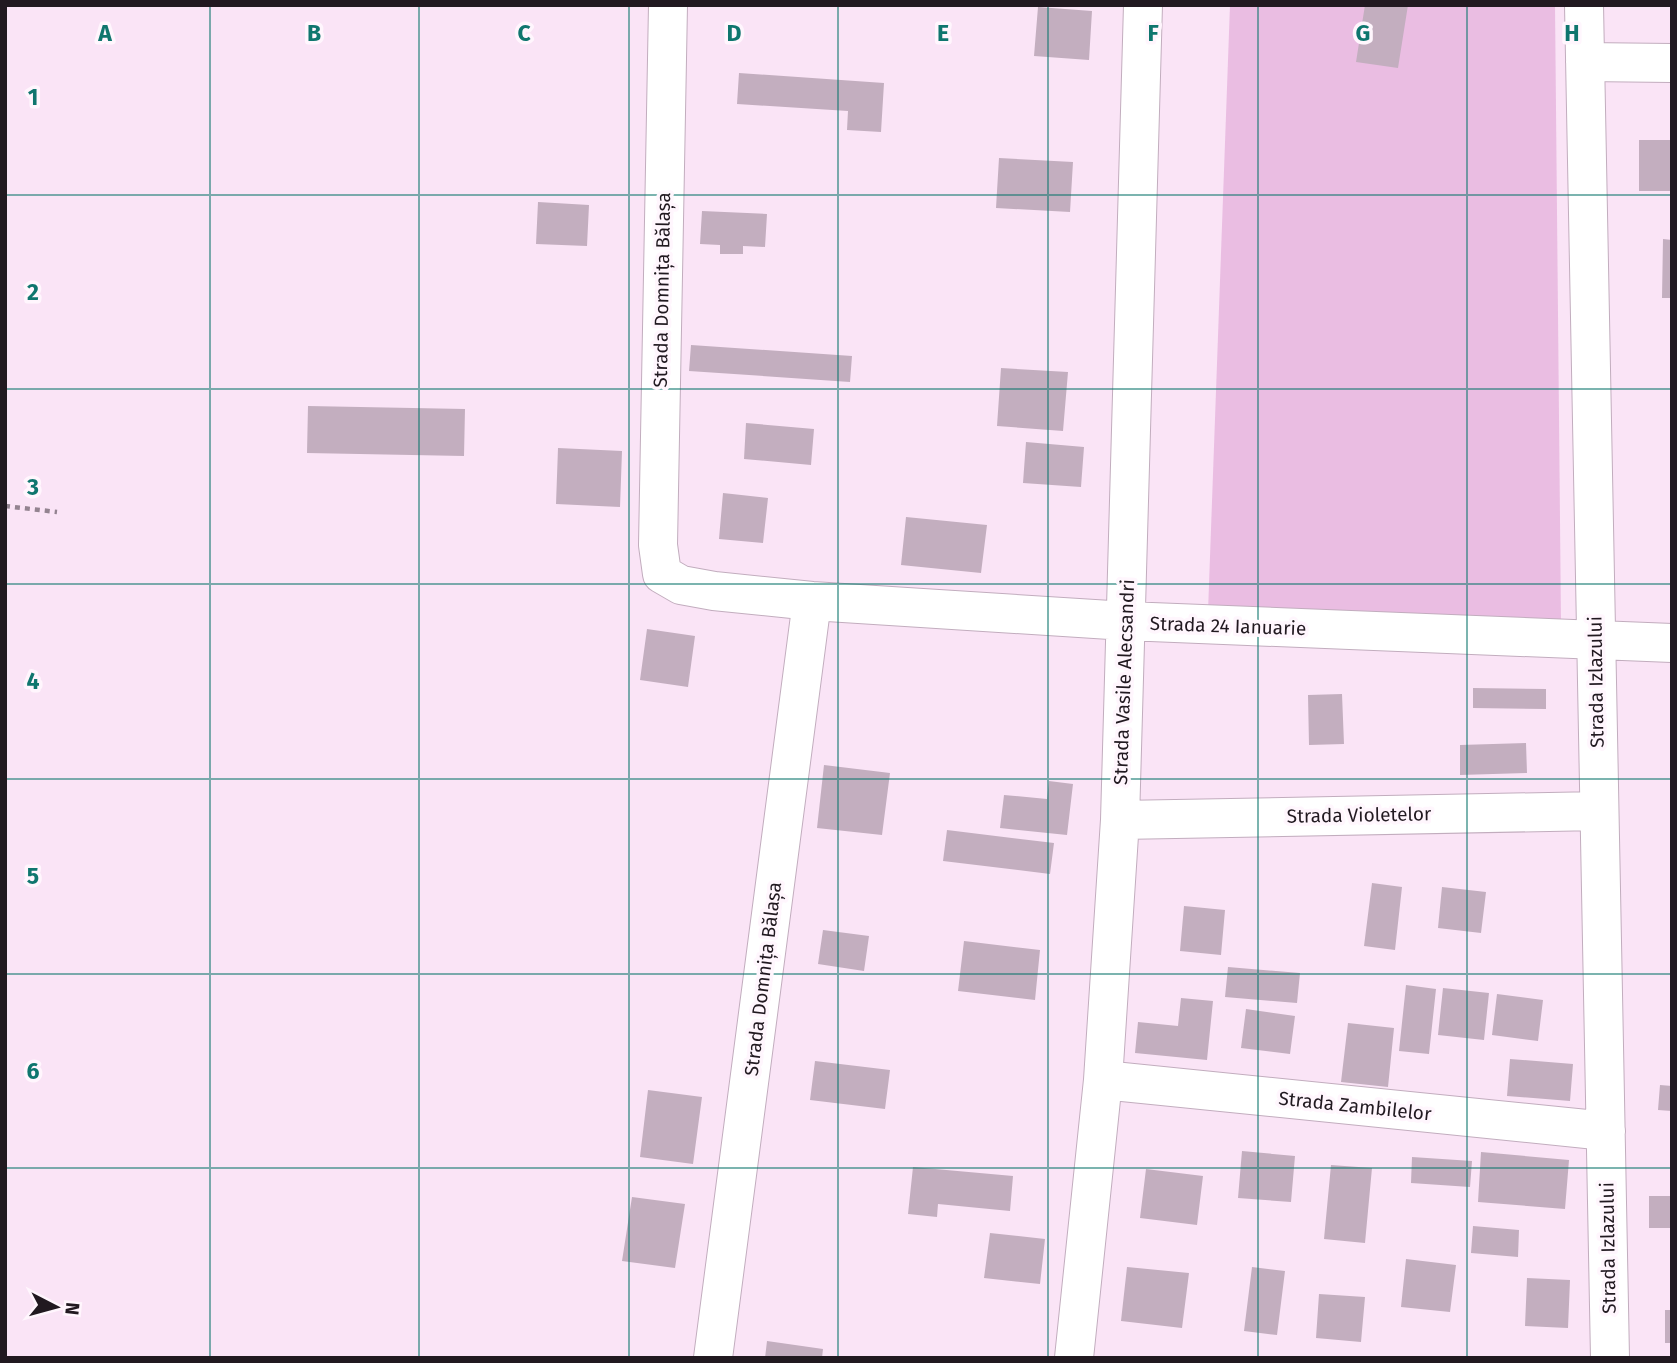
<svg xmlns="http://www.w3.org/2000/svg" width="1677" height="1363" viewBox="0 0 1677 1363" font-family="'Fira Sans',sans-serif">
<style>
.green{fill:#eabde2}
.building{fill:#c3aebf}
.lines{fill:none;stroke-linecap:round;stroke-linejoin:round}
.minor-casing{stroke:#c2adbe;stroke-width:40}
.path{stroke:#938390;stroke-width:4.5;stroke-dasharray:5 5;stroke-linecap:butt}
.minor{stroke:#fff;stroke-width:38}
.grid{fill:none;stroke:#0f766e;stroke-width:2;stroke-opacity:0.55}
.labels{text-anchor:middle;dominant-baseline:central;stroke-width:7;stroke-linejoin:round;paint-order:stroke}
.street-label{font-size:19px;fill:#211920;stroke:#fff6fd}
.grid-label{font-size:23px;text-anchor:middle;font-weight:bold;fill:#0f766e;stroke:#fff6fd;stroke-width:7;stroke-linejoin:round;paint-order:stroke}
</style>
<rect width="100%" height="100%" fill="#fae4f6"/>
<path class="green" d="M 1230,5 L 1555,5 L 1561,623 L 1208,612 Z"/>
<path class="building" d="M 1365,5 L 1408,5 L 1398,68 L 1356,62 Z
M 1038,7 L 1092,11 L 1089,60 L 1034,56 Z
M 739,73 L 884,83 L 881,132 L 847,130 L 848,111 L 737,104 Z
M 1639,140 L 1672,140 L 1672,191 L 1639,191 Z
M 999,158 L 1073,162 L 1070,212 L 996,208 Z
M 538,202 L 589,205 L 587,246 L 536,244 Z
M 702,211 L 767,214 L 765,247 L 743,246 L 743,254 L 720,254 L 720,245 L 700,244 Z
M 1663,239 L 1672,240 L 1672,298 L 1662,298 Z
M 691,345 L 852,356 L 850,382 L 689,371 Z
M 1001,368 L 1068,372 L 1063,431 L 997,426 Z
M 308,406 L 465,409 L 464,456 L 307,453 Z
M 746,423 L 814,429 L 811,465 L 744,459 Z
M 1026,442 L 1084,447 L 1081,487 L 1023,483 Z
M 558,448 L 622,451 L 620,507 L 556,504 Z
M 723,493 L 768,498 L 763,543 L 719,539 Z
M 906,517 L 987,525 L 981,573 L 901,565 Z
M 647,629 L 695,636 L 688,687 L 640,680 Z
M 1473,688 L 1546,689 L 1546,709 L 1473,708 Z
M 1342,694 L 1344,744 L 1309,745 L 1308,695 Z
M 1526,743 L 1527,773 L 1460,775 L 1460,745 Z
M 824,765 L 890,773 L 882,835 L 817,828 Z
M 1049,781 L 1073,784 L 1067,835 L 1000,828 L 1004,795 L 1047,799 Z
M 947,830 L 1054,843 L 1050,874 L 943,861 Z
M 1372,883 L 1402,887 L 1395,950 L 1364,946 Z
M 1442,887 L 1486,892 L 1481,933 L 1438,928 Z
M 1184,906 L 1225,910 L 1221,955 L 1180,951 Z
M 823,930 L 869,936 L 864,971 L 818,964 Z
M 964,941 L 1040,950 L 1035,1000 L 958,991 Z
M 1228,967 L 1300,973 L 1297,1003 L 1225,997 Z
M 1406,985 L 1436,989 L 1429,1054 L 1399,1051 Z
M 1443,988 L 1489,993 L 1484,1040 L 1438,1035 Z
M 1497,994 L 1543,1000 L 1538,1041 L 1492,1035 Z
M 1181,998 L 1213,1001 L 1207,1060 L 1135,1053 L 1138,1022 L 1178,1026 Z
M 1246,1009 L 1295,1016 L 1290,1054 L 1241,1048 Z
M 1348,1023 L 1394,1028 L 1388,1087 L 1341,1082 Z
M 1510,1059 L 1573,1064 L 1570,1101 L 1507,1096 Z
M 815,1061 L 890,1070 L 885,1109 L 810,1100 Z
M 1660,1085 L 1672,1086 L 1672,1111 L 1658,1110 Z
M 648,1090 L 702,1097 L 693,1164 L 640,1157 Z
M 1242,1151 L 1295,1156 L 1291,1202 L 1238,1198 Z
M 1481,1152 L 1569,1160 L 1565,1209 L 1478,1202 Z
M 1412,1157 L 1472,1161 L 1470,1187 L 1411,1183 Z
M 1331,1165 L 1372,1168 L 1365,1243 L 1324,1239 Z
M 913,1167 L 1013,1176 L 1010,1211 L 938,1204 L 937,1217 L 908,1214 Z
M 1146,1169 L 1203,1176 L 1197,1225 L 1140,1218 Z
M 1649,1196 L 1672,1196 L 1672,1228 L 1649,1228 Z
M 632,1197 L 685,1204 L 675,1268 L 622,1261 Z
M 1473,1226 L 1519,1230 L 1518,1257 L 1471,1253 Z
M 990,1233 L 1045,1239 L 1040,1284 L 984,1278 Z
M 1406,1259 L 1456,1265 L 1450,1312 L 1401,1307 Z
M 1127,1267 L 1189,1273 L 1182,1328 L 1121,1321 Z
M 1252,1267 L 1285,1271 L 1277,1335 L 1244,1331 Z
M 1527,1278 L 1570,1280 L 1568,1328 L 1525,1326 Z
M 1319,1294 L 1365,1297 L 1361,1342 L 1316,1338 Z
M 1665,1310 L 1672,1310 L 1672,1343 L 1665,1343 Z
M 767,1341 L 823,1349 L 822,1358 L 765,1358 Z"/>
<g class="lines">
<defs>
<path id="minor" d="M 668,5 L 658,545 L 662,574 L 681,585 L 714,591 L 812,601 L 1126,621 L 1672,643
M 1584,5 L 1610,1358
M 1585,62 L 1672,63
M 1120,820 L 1599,811
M 1103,1080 L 1606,1131
M 713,1358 L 812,601
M 1074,1358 L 1103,1080 L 1120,820 L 1143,5"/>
</defs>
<use href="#minor" class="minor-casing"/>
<path class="path" d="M 5,506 L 57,512"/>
<use href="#minor" class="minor"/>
</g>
<path class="grid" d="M 210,5 L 210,1358M 419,5 L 419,1358M 629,5 L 629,1358M 838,5 L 838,1358M 1048,5 L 1048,1358M 1258,5 L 1258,1358M 1467,5 L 1467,1358M 5,195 L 1672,195M 5,389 L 1672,389M 5,584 L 1672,584M 5,779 L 1672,779M 5,974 L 1672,974M 5,1168 L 1672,1168"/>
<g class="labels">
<g class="street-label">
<text transform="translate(662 290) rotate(-89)">Strada Domnița Bălașa</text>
<text transform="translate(1228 626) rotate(2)">Strada 24 Ianuarie</text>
<text transform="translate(1124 682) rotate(-88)">Strada Vasile Alecsandri</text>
<text transform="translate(1596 682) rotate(-91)">Strada Izlazului</text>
<text transform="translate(1359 815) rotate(-1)">Strada Violetelor</text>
<text transform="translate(763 979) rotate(-83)">Strada Domnița Bălașa</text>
<text transform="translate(1355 1106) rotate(6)">Strada Zambilelor</text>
<text transform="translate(1608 1248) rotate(-91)">Strada Izlazului</text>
</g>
</g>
<g class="grid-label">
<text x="105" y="41">A</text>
<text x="314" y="41">B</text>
<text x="524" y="41">C</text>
<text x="734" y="41">D</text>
<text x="943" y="41">E</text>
<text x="1153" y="41">F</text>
<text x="1363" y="41">G</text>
<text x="1572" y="41">H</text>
<text x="33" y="105">1</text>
<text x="33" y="300">2</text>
<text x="33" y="495">3</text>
<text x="33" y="689">4</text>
<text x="33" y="884">5</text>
<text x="33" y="1079">6</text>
</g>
<rect width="1677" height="1363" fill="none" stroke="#211920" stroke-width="14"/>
<g transform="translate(56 1307) rotate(96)" stroke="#fff6fd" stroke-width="5" paint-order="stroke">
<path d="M0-5L12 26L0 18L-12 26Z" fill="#211920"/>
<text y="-10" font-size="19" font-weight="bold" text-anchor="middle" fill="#211920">N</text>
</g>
</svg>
